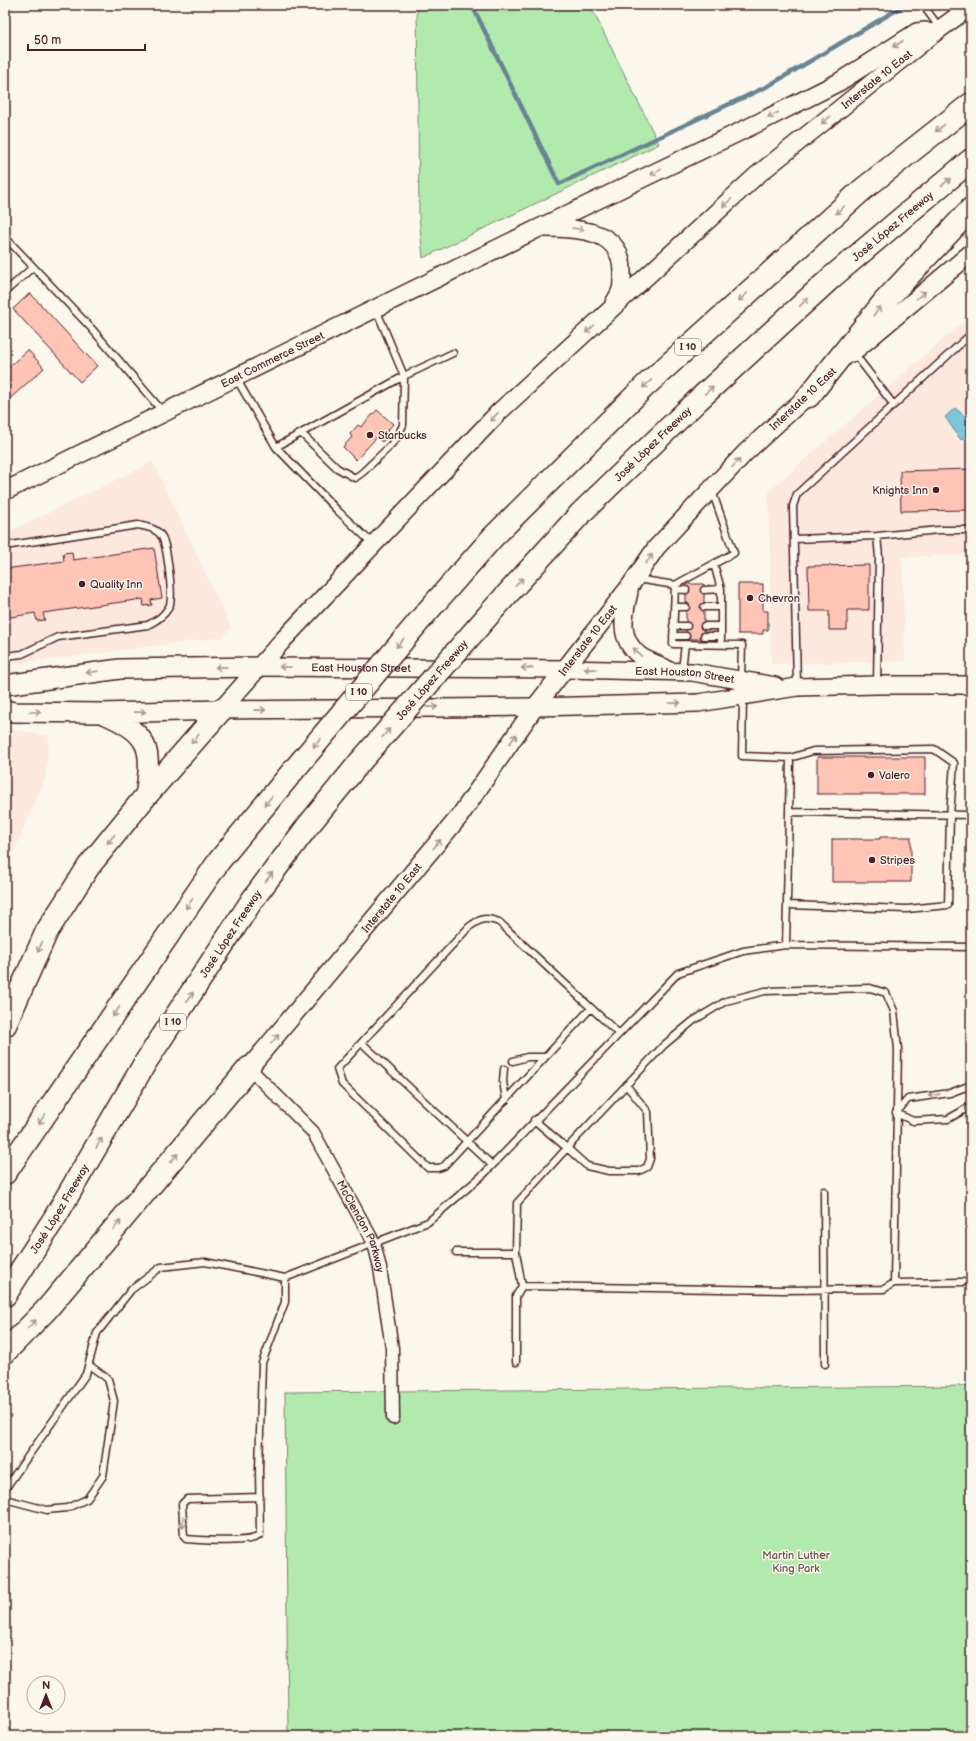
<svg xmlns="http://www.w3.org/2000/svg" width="976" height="1741" viewBox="0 0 976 1741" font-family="'Balsamiq Sans',sans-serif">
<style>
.built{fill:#fce8dc}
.green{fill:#b2eaae;stroke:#7e846c}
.water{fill:#7bc7d9;stroke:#678493}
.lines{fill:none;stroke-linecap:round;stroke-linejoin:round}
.stream{stroke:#678493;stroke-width:4.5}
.building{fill:#fec4b6;stroke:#4a1f2b}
.lane-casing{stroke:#4a1f2b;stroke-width:9}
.street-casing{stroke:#4a1f2b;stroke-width:15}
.secondary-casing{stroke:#4a1f2b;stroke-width:20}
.primary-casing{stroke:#4a1f2b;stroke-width:22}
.highway-casing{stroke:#4a1f2b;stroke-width:25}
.lane{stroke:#fbf7ec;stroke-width:6}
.street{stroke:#fbf7ec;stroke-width:12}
.secondary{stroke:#fbf7ec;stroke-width:17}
.primary{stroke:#fbf7ec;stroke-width:19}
.highway{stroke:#fbf7ec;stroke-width:22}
.highway-bridge-casing{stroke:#4a1f2b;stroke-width:25;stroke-linecap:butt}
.highway-bridge{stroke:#fbf7ec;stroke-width:22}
.oneway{stroke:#ab9695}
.poi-dot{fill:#4a1f2b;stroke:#fbf7ec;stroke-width:1.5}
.labels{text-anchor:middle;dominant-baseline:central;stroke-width:3;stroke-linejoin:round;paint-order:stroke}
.shield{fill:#fbf7ec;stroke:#7f6065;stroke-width:1}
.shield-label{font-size:10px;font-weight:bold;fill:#4a1f2b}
.street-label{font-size:11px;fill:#4a1f2b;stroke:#fbf7ec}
.poi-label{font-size:11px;fill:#4a1f2b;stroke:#fbf7ec;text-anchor:start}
.park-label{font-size:11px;fill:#64524c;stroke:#fbf7ec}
</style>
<rect width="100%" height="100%" fill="#fbf7ec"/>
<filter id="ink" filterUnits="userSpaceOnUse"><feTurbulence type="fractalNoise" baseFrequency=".025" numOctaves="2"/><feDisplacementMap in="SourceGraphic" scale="8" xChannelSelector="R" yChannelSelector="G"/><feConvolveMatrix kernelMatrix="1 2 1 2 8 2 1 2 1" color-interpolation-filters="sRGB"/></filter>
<g filter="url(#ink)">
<path class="built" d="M 971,315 L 971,555 L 902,557 L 905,661 L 771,664 L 769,491 Z
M 153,462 L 231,628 L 223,637 L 5,665 L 5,534 Z
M 5,729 L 49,736 L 45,778 L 5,872 Z"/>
<path class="green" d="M 417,5 L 590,5 L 659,144 L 423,258 L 419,215 Z
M 971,1386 L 971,1736 L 288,1736 L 285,1392 Z"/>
<path class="water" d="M 955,408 L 971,421 L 971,435 L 969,437 L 967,434 L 961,440 L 945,417 Z"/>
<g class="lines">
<path class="stream" d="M 472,5 L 559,184 L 768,86 L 905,5"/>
</g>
<path class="building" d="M 30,293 L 97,366 L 80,382 L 13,309 Z
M 28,350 L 44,368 L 5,403 L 5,370 Z
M 377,410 L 393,424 L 387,431 L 390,434 L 382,442 L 377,437 L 356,460 L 343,447 L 352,437 L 350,434 L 358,425 L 361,427 Z
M 971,469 L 971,510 L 901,511 L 900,471 Z
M 154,548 L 162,598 L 151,600 L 152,605 L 144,606 L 143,599 L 43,613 L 45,620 L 37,621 L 35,613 L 5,618 L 5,569 L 64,561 L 63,553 L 72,552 L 73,560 Z
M 869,565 L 869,610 L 847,610 L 847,630 L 829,630 L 829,611 L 809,611 L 808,566 Z
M 686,584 L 704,584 L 704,639 L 686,639 Z
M 738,584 L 763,584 L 763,611 L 768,611 L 768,630 L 763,630 L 763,634 L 738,634 Z
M 817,757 L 925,757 L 925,794 L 817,794 Z
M 880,837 L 911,837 L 911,882 L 832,882 L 832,839 L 880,839 Z"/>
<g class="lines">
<defs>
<path id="lane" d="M 923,5 L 939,27
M 5,237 L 92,329 L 163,412
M 5,292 L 33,267
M 854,353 L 893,404
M 236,378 L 276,447 L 338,511 L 373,544
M 301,433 L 337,468 L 355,478 L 363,472 L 386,450 L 396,439 L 403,425 L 404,376 L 376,309
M 276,447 L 404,376 L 453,353
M 877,536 L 879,557 L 877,685
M 794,539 L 877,536 L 939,530 L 971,530
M 5,546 L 138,525 C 146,527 157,528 162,537 C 167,546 174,599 169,607 C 164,616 157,620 148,625 L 58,637 L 22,654 L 5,656
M 714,564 L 721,589 L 721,644
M 637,579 L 675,585 L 734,553 L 712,491
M 675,585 L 673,644 L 742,645 L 741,679
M 675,589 L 686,590
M 704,590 L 721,589
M 674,607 L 686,607
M 704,607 L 721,607
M 673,626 L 687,626
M 704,626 L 721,626
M 673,636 L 686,636
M 704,636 L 721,636
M 682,670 L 685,644
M 797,685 L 793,506 L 797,494 L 971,334
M 743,697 L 742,756 L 790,758 L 789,812 L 971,815
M 787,905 L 907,909 L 948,905 L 950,815 L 954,763 L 934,749 L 813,751 L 790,758
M 786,945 L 789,812
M 591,1008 L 444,1166 L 438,1168 L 428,1168 L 342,1084 L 337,1069 L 469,927 C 481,918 485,917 499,922 L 619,1034
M 362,1043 L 492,1165
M 513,1061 L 527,1057 L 545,1057
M 504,1069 L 503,1081 L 506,1100
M 971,1085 L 950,1093 L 908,1099 L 896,1113 L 913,1121 L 948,1119 L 971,1106
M 534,1120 L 567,1148 L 517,1203 L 516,1252 L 522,1286 L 783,1290 L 884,1289 L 894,1283 L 898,1049 L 894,1011 L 886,993 L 870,988 L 765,991 L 726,1001 L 693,1021 L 664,1045 L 567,1148 L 587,1166 L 609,1171 L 639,1171 L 647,1167 L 650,1159 L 648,1112 L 626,1085
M 824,1191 L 825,1364
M 456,1252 L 516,1252
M 894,1283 L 963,1282
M 516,1362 L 516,1296 L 522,1286
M 5,1489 L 86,1374 L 97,1333 L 131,1290 L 161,1267 L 205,1262 L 285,1278 L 428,1222 L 484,1174 L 678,973 L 743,951 L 786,945 L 971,947
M 260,1497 L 187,1499 L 182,1504 L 184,1536 L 186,1539 C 201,1540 251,1544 260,1535 L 259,1469 L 262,1363 L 285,1302 L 285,1278
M 5,1499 L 47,1510 L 67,1508 L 87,1499 L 103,1476 L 114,1401 L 108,1379 L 89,1365"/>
<g id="street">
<path id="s1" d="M 249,1068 L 313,1132 L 374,1243 L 380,1268 L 392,1348 L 393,1418"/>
</g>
<g id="secondary">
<path d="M 543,228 C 574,228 622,228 622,271 C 622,287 623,289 614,303"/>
<path d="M 852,353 L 971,253"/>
<path id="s2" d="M 5,491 L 539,228 L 760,122 L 839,82 L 917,32 L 925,31 L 933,34"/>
<path d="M 629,592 C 623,616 618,639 640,656 C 647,661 657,664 665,668"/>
<path id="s3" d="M 260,667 L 566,669 L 692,672 L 775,686"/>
<path id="s4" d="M 221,710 L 283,640 L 500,411 L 756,176 L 933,34 L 971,6"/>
<path d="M 221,710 L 535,707 L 698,703 L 797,687 L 877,685 L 971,685"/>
<path id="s5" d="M 249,1068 L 459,817 L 535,707 L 630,586 L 656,548 L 745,453 L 817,387"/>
</g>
<path id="primary" d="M 5,685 L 120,669 L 260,667
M 5,710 L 14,712 L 101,713 L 221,710
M 104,714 C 152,735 152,749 145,797"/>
<g id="highway">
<path d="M 809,396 L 884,302 L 971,209"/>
<path id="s6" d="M 492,611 L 581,513 L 697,401 L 832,277 L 971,160"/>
<path d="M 426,613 L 493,537 L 645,386 L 862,190 L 971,104"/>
<path d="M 5,1025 L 47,931 L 89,866 L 145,797 L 221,710"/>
<path d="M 5,1173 L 219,861 L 293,771"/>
<path id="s7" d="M 5,1295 L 54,1219 L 145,1063 L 253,899 L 307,827 L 360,762"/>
<path d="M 5,1352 L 47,1309 L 249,1068"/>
</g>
</defs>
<use href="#lane" class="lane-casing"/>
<use href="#street" class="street-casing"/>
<use href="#secondary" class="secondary-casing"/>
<use href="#primary" class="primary-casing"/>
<use href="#highway" class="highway-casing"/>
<use href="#lane" class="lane"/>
<use href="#street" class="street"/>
<use href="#secondary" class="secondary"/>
<use href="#primary" class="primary"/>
<use href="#highway" class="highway"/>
<defs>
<g id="highway-bridge">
<path id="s8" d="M 360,762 L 492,611"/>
<path d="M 293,771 L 426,613"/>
</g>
</defs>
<use href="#highway-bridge" class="highway-bridge-casing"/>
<use href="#highway-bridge" class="highway-bridge"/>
</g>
<defs><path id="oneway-shaft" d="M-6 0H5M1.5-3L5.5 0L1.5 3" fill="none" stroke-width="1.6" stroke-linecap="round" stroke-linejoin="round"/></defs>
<g class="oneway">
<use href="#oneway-shaft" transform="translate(898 44) rotate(147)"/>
<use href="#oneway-shaft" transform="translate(773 115) rotate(153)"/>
<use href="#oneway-shaft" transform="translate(826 120) rotate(141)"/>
<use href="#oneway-shaft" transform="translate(940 128) rotate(142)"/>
<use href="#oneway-shaft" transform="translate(656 172) rotate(154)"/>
<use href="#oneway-shaft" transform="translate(946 182) rotate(-40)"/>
<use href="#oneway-shaft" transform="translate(727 203) rotate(137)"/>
<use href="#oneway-shaft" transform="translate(840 210) rotate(138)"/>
<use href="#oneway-shaft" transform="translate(578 229) rotate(9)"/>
<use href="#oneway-shaft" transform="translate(921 295) rotate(-40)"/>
<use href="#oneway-shaft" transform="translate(743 297) rotate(138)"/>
<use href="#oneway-shaft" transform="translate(804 302) rotate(-43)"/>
<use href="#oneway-shaft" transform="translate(877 311) rotate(-51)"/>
<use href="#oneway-shaft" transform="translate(590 329) rotate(138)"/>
<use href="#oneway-shaft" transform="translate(647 384) rotate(137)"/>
<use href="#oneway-shaft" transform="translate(709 390) rotate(-43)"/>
<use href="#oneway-shaft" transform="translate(494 417) rotate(133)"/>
<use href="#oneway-shaft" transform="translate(736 463) rotate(-48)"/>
<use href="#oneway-shaft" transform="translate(649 559) rotate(-55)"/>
<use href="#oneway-shaft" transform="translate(519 582) rotate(-48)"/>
<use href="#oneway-shaft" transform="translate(400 643) rotate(130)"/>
<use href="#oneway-shaft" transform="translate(637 652) rotate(-137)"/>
<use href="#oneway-shaft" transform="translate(221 667) rotate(179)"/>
<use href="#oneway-shaft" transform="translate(285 667) rotate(-179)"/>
<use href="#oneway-shaft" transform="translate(527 668) rotate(-180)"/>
<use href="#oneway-shaft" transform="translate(590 669) rotate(-179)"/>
<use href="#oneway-shaft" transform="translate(92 672) rotate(172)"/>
<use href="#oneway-shaft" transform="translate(675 703) rotate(-1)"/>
<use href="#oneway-shaft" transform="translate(432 707) rotate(-1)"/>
<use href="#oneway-shaft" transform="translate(260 710) rotate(-1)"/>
<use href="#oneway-shaft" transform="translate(35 712)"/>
<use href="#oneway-shaft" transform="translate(140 712) rotate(-1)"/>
<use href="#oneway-shaft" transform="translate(386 733) rotate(-49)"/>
<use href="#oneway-shaft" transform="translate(195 739) rotate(131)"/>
<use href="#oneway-shaft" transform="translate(513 739) rotate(-55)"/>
<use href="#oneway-shaft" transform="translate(317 743) rotate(130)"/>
<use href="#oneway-shaft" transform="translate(268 801) rotate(129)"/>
<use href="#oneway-shaft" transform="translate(111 839) rotate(129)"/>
<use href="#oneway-shaft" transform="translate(437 844) rotate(-51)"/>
<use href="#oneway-shaft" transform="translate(269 877) rotate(-53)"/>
<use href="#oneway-shaft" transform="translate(189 904) rotate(124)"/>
<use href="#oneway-shaft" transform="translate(40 947) rotate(114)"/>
<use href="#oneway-shaft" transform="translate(190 997) rotate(-56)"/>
<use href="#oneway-shaft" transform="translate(116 1012) rotate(124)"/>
<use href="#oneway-shaft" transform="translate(275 1039) rotate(-50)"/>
<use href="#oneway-shaft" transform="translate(934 1095) rotate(172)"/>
<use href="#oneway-shaft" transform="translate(42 1119) rotate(124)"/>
<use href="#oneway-shaft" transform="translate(99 1143) rotate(-60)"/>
<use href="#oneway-shaft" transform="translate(174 1158) rotate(-50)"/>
<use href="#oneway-shaft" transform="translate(117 1225) rotate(-50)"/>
<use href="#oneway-shaft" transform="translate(32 1324) rotate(-46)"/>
<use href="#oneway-shaft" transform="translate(183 1522) rotate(88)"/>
</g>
</g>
<g class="poi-dot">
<circle cx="370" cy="435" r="4"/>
<circle cx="936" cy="490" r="4"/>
<circle cx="82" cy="584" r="4"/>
<circle cx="750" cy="598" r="4"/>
<circle cx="871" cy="775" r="4"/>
<circle cx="872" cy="860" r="4"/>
</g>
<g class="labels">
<g class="shield">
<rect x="675" y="339" width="26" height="16" rx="3"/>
<rect x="346" y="684" width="26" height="16" rx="3"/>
<rect x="160" y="1014" width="26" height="16" rx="3"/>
</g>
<g class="shield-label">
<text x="688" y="347">I 10</text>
<text x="359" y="692">I 10</text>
<text x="173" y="1022">I 10</text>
</g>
<g class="street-label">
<text stroke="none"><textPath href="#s4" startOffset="911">Interstate 10 East</textPath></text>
<text stroke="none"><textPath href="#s6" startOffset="556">José López Freeway</textPath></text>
<text stroke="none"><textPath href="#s2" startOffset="298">East Commerce Street</textPath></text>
<text transform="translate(803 399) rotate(-43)">Interstate 10 East</text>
<text stroke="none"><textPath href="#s6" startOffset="232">José López Freeway</textPath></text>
<text stroke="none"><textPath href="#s5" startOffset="546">Interstate 10 East</textPath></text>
<text stroke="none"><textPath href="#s3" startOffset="101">East Houston Street</textPath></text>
<text stroke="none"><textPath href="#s3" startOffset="425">East Houston Street</textPath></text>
<text stroke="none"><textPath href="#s8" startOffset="109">José López Freeway</textPath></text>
<text stroke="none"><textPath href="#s5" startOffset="222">Interstate 10 East</textPath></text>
<text stroke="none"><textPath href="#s7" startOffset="426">José López Freeway</textPath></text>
<text stroke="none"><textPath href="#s7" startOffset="102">José López Freeway</textPath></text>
<text stroke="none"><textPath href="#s1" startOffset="197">McClendon Parkway</textPath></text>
</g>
<g class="poi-label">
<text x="378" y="435">Starbucks</text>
<text x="928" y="490" text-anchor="end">Knights Inn</text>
<text x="90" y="584">Quality Inn</text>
<text x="758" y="598">Chevron</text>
<text x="879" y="775">Valero</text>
<text x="880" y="860">Stripes</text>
</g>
<g class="park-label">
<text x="796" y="1555">Martin Luther<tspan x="796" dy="13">King Park</tspan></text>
</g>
</g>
<rect width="976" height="1741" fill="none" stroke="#fbf7ec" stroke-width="20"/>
<rect x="10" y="10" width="956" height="1721" fill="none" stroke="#4a1f2b" stroke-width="1.5" filter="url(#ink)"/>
<g transform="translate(46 1695)"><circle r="19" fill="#fbf7ec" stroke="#b4a19f"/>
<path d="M0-3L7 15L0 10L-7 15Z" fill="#4a1f2b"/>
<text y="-6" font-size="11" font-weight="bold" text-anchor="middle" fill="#4a1f2b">N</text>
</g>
<path d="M28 44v6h117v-6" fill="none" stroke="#4a1f2b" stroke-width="2"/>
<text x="34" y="44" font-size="12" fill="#4a1f2b" stroke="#fbf7ec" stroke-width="3" paint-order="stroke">50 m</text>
</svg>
